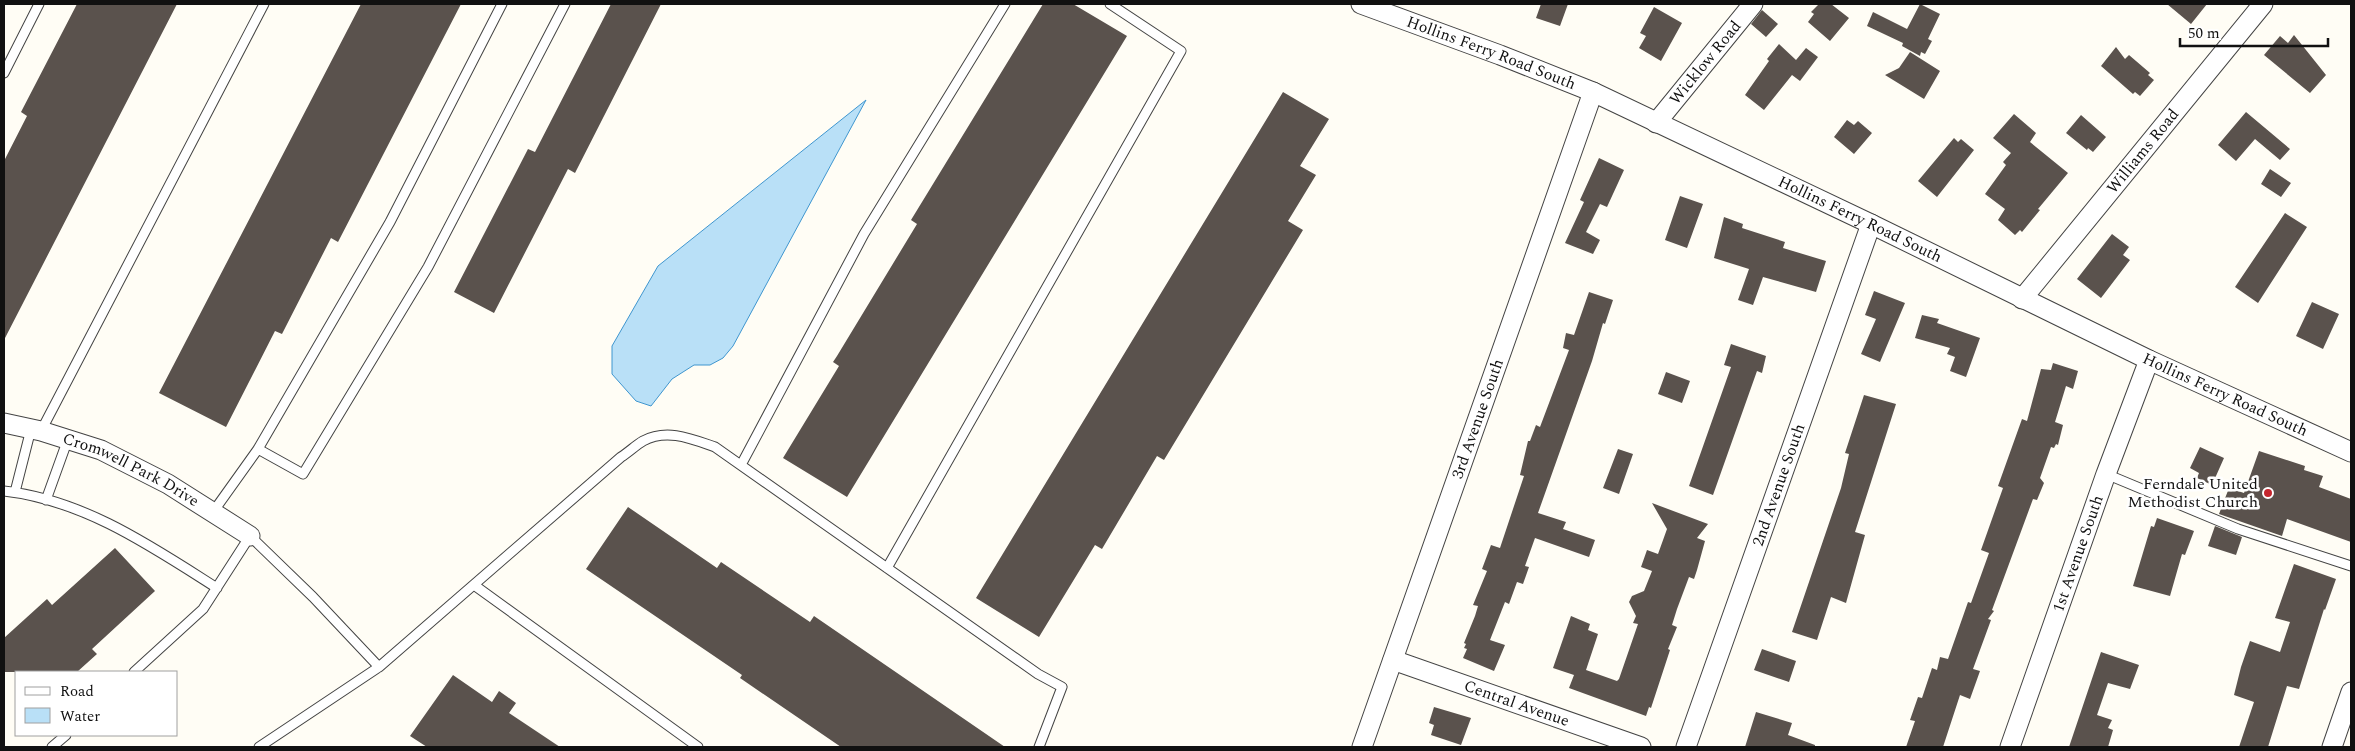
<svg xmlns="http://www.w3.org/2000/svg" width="2355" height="751" viewBox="0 0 2355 751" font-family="Spectral,serif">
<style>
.water{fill:#b9e0f7;stroke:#3f96cf}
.building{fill:#5a524d}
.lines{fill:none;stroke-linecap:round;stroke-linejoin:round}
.lane-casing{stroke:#444;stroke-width:11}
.street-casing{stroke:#444;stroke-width:21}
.lane{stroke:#fff;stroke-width:9}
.street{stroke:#fff;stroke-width:19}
.poi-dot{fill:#c4262e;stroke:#fff;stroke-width:2}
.labels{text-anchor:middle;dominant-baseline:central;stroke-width:5;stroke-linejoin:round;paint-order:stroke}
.street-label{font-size:16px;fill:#111;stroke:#fff}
.poi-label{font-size:16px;fill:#111;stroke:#fff;text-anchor:end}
</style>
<rect width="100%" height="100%" fill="#fffdf5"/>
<path class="water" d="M 866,100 L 733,346 L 723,358 L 710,365 L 694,365 L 672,379 L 651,406 L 636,401 L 612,374 L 612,346 L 658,266 Z"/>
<path class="building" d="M 77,4 L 177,4 L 4,340 L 4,161 L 27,116 L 21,112 Z
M 361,4 L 461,4 L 338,242 L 331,238 L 282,334 L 275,331 L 226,427 L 159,393 Z
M 611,4 L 661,4 L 575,173 L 568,169 L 494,313 L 454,292 L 528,149 L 535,152 Z
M 1043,4 L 1073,4 L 1127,36 L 847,497 L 783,458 L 839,366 L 833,362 L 837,356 L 917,224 L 911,220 Z
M 1541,4 L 1568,4 L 1560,26 L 1536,18 Z
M 1819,4 L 1831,4 L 1849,18 L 1830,41 L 1808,22 L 1814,14 L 1811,12 Z
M 1920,4 L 1940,14 L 1928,39 L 1932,41 L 1925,54 L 1921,52 L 1920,56 L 1902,46 L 1903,43 L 1867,26 L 1873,12 L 1907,29 Z
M 2167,4 L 2207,4 L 2191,24 Z
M 1654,7 L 1682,23 L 1661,61 L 1639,48 L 1646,36 L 1640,33 Z
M 1762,10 L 1778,24 L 1766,37 L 1751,24 Z
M 2294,35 L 2326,75 L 2310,93 L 2264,55 L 2280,36 L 2288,43 Z
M 1779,44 L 1796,60 L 1806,48 L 1818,57 L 1800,81 L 1792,75 L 1764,110 L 1745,95 L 1769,61 L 1767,59 Z
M 2116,47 L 2125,59 L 2129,55 L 2150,73 L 2148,75 L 2154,80 L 2140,96 L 2135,92 L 2133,94 L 2101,66 Z
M 1910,52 L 1940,71 L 1924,99 L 1885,75 L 1899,68 Z
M 1283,92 L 1329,119 L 1300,166 L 1316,175 L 1288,221 L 1303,230 L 1164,460 L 1157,456 L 1102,549 L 1095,545 L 1039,637 L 976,598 Z
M 2246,112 L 2290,149 L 2280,160 L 2255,139 L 2236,161 L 2218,145 Z
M 2014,114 L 2036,133 L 2030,142 L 2068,173 L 2038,209 L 2040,210 L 2022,232 L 2020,230 L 2015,235 L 1998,220 L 2005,209 L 1985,194 L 2006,165 L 2003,162 L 2011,153 L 1993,138 Z
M 2081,115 L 2106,137 L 2093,152 L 2088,148 L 2087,150 L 2066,133 Z
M 1847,120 L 1854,125 L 1858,121 L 1872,133 L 1854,154 L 1834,137 Z
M 1954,138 L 1958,142 L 1961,139 L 1974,150 L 1937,197 L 1918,181 Z
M 1599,158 L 1624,170 L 1607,207 L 1600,204 L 1586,232 L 1600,240 L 1593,254 L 1565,243 L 1584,202 L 1580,200 Z
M 2270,169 L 2291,183 L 2281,197 L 2261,184 Z
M 1680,196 L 1703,204 L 1687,248 L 1665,240 Z
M 2285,213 L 2307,227 L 2258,303 L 2235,287 Z
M 1724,217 L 1743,224 L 1742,228 L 1785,242 L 1783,248 L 1826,261 L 1816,292 L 1763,277 L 1753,305 L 1738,300 L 1749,269 L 1714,258 Z
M 2112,234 L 2129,247 L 2123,255 L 2130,260 L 2101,298 L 2077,279 Z
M 1874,291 L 1905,303 L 1880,362 L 1861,354 L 1876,319 L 1865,315 Z
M 1589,292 L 1613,300 L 1605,324 L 1603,323 L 1592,361 L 1538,513 L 1566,522 L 1563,529 L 1595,540 L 1589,557 L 1535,538 L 1525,566 L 1529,567 L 1523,584 L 1517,582 L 1509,604 L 1505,602 L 1490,640 L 1505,645 L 1494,671 L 1463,658 L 1467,649 L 1464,648 L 1466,644 L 1464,643 L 1475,616 L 1478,606 L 1473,605 L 1487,571 L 1482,569 L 1491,545 L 1500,548 L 1524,476 L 1520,475 L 1528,441 L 1530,441 L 1536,425 L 1540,427 L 1569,350 L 1563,348 L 1566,333 L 1574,335 Z
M 2312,302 L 2339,314 L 2323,349 L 2296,336 Z
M 1922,315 L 1939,319 L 1937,323 L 1980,338 L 1966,377 L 1950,371 L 1955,357 L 1947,354 L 1950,348 L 1915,338 Z
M 1731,344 L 1766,356 L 1762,373 L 1757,371 L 1713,495 L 1689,486 L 1731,367 L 1724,365 Z
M 2053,363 L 2078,371 L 2073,389 L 2066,386 L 2055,422 L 2063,425 L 2058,445 L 2056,444 L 2054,448 L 2051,447 L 2040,478 L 2044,483 L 2037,500 L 2033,499 L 1992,610 L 1994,611 L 1988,619 L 1991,620 L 1973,669 L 1980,671 L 1970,699 L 1960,695 L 1943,747 L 1906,747 L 1915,721 L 1910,720 L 1918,697 L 1922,698 L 1932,668 L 1937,670 L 1940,657 L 1948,659 L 1968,602 L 1971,603 L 1989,553 L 1981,550 L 2003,488 L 1998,486 L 2022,419 L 2027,421 L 2041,369 L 2051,370 Z
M 1666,372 L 1690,381 L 1682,403 L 1658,394 Z
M 1864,395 L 1896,404 L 1855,532 L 1865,535 L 1846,603 L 1831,597 L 1817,640 L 1792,632 L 1841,488 L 1849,454 L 1845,453 Z
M 2200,447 L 2224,458 L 2212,485 L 2197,478 L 2199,473 L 2190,468 Z
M 1618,449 L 1633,454 L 1619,494 L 1603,488 Z
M 2259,451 L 2305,466 L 2304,470 L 2323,476 L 2319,487 L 2351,499 L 2351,542 L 2287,519 L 2282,536 L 2219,514 L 2229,488 L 2244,493 Z
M 1652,503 L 1708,524 L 1697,538 L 1705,541 L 1697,570 L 1694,579 L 1689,577 L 1677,609 L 1672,625 L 1677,627 L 1668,649 L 1670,650 L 1651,708 L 1649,707 L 1646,716 L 1569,688 L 1574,675 L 1553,668 L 1571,616 L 1590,624 L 1588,630 L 1598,634 L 1586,670 L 1617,681 L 1619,679 L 1638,624 L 1633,623 L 1636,616 L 1629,602 L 1632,596 L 1644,591 L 1652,571 L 1641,567 L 1647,550 L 1658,554 L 1667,529 Z
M 628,507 L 717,568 L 721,562 L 810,622 L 814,616 L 1005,747 L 841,747 L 740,678 L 742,675 L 586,569 Z
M 2157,518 L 2194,531 L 2185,555 L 2182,554 L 2170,596 L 2133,586 L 2151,526 L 2154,527 Z
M 2215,526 L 2242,537 L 2236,555 L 2208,546 Z
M 115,548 L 155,591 L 92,649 L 97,654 L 77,672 L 4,672 L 4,638 L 47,599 L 52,605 Z
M 2294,564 L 2336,579 L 2325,610 L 2324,609 L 2299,689 L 2287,686 L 2268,747 L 2239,747 L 2254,702 L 2234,695 L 2241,667 L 2250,641 L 2280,652 L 2290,622 L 2275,618 Z
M 1762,649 L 1796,661 L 1789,682 L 1754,670 Z
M 2101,652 L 2139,665 L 2130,689 L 2108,683 L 2097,715 L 2112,720 L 2108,728 L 2113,730 L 2108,747 L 2069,747 Z
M 453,675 L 492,702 L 499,691 L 516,703 L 509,713 L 560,747 L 427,747 L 410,736 Z
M 1434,707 L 1471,718 L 1461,745 L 1431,735 L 1434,725 L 1429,723 Z
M 1756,712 L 1792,723 L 1788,735 L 1815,745 L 1815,747 L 1745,747 Z"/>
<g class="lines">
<defs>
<path id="lane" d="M 4,73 L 39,4
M 41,431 L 264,4
M 258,449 L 303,474 L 428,267 L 565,4
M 741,465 L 864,234 L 1005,4
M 2106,474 L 2238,529 L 2351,566
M 4,491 C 84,500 151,546 217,588
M 15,492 L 31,429
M 46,500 L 68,439
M 213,512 L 258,449 L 390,222 L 502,4
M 887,568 L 1181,51 L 1110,4
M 474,585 L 698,747
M 134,672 L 203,609 L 250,536 L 313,597 L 379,667
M 52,747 L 66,735
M 259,747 L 379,667 L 621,457 C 629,452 636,445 643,441 C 667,428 692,439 715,447 L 1038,674 L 1062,687 L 1039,747"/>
<g id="street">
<path id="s1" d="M 1361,4 L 1500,55 L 1593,92 L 1871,224 L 2149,360 L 2351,452"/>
<path id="s2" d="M 1656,123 L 1753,4"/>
<path id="s3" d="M 2022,299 L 2263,4"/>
<path id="s4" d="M 4,423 L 41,431 L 101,450 L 168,484 L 250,536"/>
<path id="s5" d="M 1393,660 L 1641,747"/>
<path id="s6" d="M 1362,747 L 1593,92"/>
<path id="s7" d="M 1686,747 L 1871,224"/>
<path id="s8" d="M 2010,747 L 2106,474 L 2149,360"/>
<path d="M 2332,747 L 2351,692"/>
</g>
</defs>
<use href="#lane" class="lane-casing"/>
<use href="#street" class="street-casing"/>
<use href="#lane" class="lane"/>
<use href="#street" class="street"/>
</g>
<circle class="poi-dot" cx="2268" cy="493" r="5"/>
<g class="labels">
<g class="street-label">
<text stroke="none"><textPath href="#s1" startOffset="139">Hollins Ferry Road South</textPath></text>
<text stroke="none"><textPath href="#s2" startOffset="78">Wicklow Road</textPath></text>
<text stroke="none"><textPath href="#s3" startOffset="191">Williams Road</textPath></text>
<text stroke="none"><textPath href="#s1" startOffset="544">Hollins Ferry Road South</textPath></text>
<text stroke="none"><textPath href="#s1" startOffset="949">Hollins Ferry Road South</textPath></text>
<text stroke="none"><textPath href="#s6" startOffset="348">3rd Avenue South</textPath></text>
<text stroke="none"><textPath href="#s4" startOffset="136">Cromwell Park Drive</textPath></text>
<text stroke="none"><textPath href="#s7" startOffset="278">2nd Avenue South</textPath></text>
<text stroke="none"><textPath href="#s8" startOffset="205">1st Avenue South</textPath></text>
<text stroke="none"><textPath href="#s5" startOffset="131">Central Avenue</textPath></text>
</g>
<g class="poi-label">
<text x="2258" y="484">Ferndale United<tspan x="2258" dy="18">Methodist Church</tspan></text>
</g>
</g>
<rect width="2355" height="751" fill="none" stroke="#111111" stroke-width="10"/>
<rect x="15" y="671" width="162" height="65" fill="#ffffff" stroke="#a0a0a0"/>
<rect x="25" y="687" width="25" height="8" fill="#ffffff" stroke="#a0a0a0"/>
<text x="60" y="696" font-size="15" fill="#111111">Road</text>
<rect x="25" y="708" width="25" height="15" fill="#b9e0f7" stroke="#a0a0a0"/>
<text x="60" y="721" font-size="15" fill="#111111">Water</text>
<path d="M2180 38v8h148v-8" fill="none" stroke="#111111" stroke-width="2.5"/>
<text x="2188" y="38" font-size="15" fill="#111111" stroke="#ffffff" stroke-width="4" paint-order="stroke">50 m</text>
</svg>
